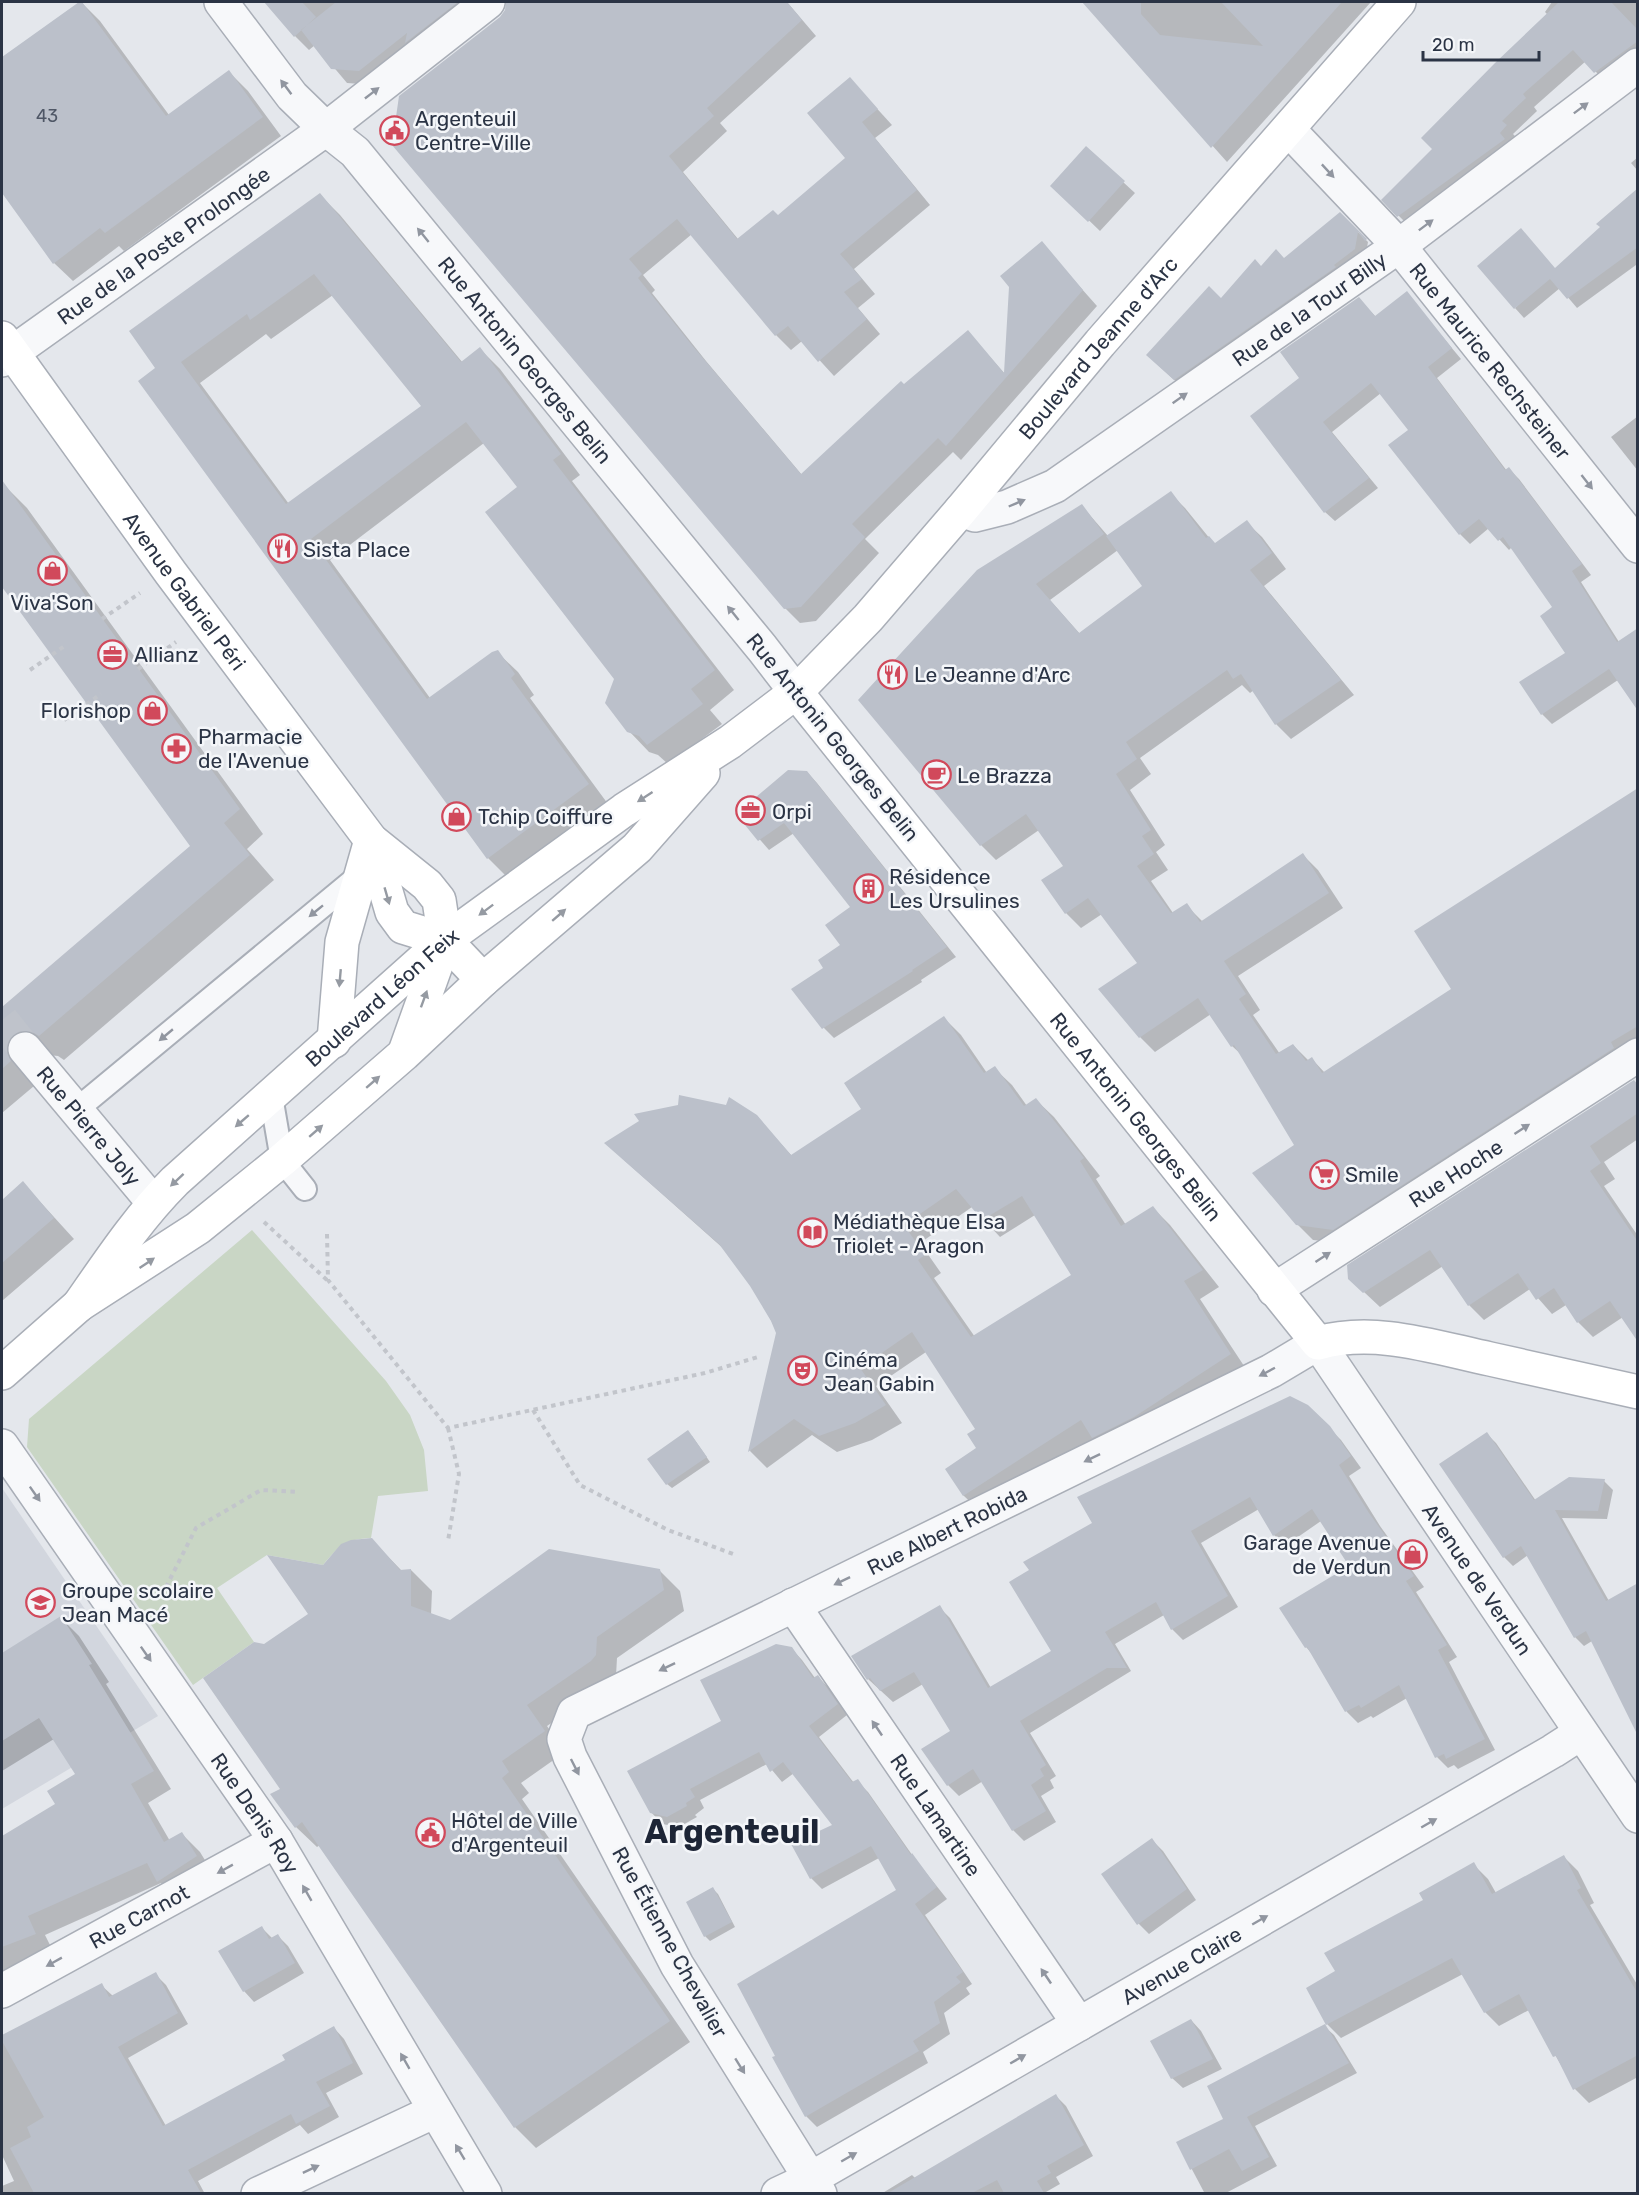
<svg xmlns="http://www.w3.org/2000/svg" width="1639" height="2195" viewBox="0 0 1639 2195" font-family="Rubik,sans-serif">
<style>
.built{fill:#d2d6de}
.green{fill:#c9d6c5}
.shadow{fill:#0003;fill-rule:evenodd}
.building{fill:#bbc0ca;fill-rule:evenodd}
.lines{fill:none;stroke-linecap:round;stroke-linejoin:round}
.minor-tunnel{stroke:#bfc3cb;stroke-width:33;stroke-dasharray:33 16;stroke-linecap:butt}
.service-casing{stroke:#a9aeb7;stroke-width:26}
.minor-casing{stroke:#a9aeb7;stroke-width:36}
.tertiary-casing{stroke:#a9aeb7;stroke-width:36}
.secondary-casing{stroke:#a9aeb7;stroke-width:36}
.path{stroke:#c2c5cb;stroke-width:4;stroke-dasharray:4.5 4.5;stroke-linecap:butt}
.service{stroke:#f7f8fa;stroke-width:22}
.minor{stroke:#f7f8fa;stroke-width:33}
.tertiary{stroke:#f7f8fa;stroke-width:33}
.secondary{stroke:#fff;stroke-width:33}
.oneway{fill:#9196a0}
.oneway2{fill:#959aa2}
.labels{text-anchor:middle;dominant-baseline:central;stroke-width:5;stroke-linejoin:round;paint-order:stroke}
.number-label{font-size:18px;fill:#4f5766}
.poi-label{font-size:21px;fill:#2b3445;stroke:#f4f6f9;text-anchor:start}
.street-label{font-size:21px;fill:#2b3445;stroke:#f4f6f9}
.town-label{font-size:33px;font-weight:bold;fill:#1d2536;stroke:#f4f6f9}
</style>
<rect width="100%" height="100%" fill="#e4e7ec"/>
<path class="built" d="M 2,1488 L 158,1716 L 2,1809 Z"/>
<path class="green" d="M 252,1230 L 386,1381 L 410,1415 L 424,1450 L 428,1491 L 378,1496 L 371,1538 C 345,1539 339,1546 323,1565 L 267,1555 L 217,1588 L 254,1642 L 193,1685 L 27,1447 L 29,1419 Z"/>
<path class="shadow" d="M 81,2 L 100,21 L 169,115 L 229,72 L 248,91 L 281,136 L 124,251 L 119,246 L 73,281 L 54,263 L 2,191 L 2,59 Z
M 275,2 L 492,2 L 375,85 L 347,83 L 315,45 L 309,50 L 295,36 L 270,6 Z
M 508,2 L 787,2 L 816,36 L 720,123 L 727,131 L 683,172 L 738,239 L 778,217 L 847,158 L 850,79 L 892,125 L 875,138 L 930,205 L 854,269 L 875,294 L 858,308 L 880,334 L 834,376 L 802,341 L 791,350 L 776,335 L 692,234 L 643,275 L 655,290 L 652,293 L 706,361 L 802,475 L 968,332 L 1005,374 L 1041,243 L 1097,306 L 961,460 L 953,452 L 865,539 L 879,553 L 816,621 L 800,623 L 785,608 L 501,18 L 507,10 Z
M 1109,2 L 1371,2 L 1227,162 L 1095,14 Z
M 1552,2 L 1638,2 L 1638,62 L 1608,85 L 1586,61 L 1534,107 L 1537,111 L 1513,134 L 1518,139 L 1411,228 L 1383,200 L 1434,149 L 1548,15 L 1545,12 Z
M 1086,148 L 1135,193 L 1100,231 L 1053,186 Z
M 1638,157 L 1638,171 L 1631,163 Z
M 1638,190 L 1638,267 L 1636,265 L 1577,308 L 1560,288 L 1524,318 L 1515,308 L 1602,227 Z
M 320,195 L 340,215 L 463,363 L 480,349 L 500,369 L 580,475 L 572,481 L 734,690 L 710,710 L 722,724 L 668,764 L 658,755 L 649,752 L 629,731 L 615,679 L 519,488 L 484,443 L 330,560 L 430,698 L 497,652 L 518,672 L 534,695 L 530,698 L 608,804 L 508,878 L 488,858 L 141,382 L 158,368 ZM 333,295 L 423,406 L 289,504 L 200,383 L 266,334 L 271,339 Z
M 1340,214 L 1368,242 L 1365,259 L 1184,389 L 1158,365 L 1221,300 L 1261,267 L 1285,259 Z
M 1406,293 L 1461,359 L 1437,378 L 1507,471 L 1509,469 L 1519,479 L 1591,575 L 1581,582 L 1619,642 L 1618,680 L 1552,724 L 1542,714 L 1567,653 L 1554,607 L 1513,546 L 1509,550 L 1489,528 L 1470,544 L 1460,534 L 1410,430 L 1381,393 L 1332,432 L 1378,488 L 1335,521 L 1325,512 L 1302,378 L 1359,299 L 1376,317 Z
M 1638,416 L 1638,471 L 1611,437 Z
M 2,483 L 27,508 L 263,834 L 247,849 L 274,880 L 64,1060 L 58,1056 L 48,1055 L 31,1078 L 34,1086 L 2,1113 L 2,1009 L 192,847 L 2,585 Z
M 1170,493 L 1185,508 L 1215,545 L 1246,522 L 1262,537 L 1286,569 L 1264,586 L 1354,695 L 1291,739 L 1276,724 L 1254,690 L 1250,693 L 1242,685 L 1140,758 L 1151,774 L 1130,790 L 1165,845 L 1156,852 L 1168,870 L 1151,881 L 1173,913 L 1186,905 L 1203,922 L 1303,855 L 1318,870 L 1343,908 L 1238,976 L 1260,1010 L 1253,1015 L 1280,1054 L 1293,1045 L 1309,1061 L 1312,1059 L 1325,1073 L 1453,989 L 1638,790 L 1638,1050 L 1349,1244 L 1313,1240 L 1297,1224 L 1296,1146 L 1243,1056 L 1232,1046 L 1211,1014 L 1155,1052 L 1140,1037 L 1139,964 L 1102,914 L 1081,928 L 1066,913 L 1065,866 L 1039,830 L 996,860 L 981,845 L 860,700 L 1082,506 L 1108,536 ZM 1118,550 L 1144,586 L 1080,634 L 1050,600 Z
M 807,772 L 817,783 L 956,957 L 921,980 L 922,982 L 834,1038 L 824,1028 L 826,968 L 843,945 L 852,907 L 794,833 L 769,850 L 738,815 Z
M 944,1018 L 961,1035 L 987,1073 L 994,1068 L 1012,1085 L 1027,1106 L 1036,1100 L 1054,1117 L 1100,1176 L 1096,1179 L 1126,1225 L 1153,1208 L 1170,1225 L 1219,1287 L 1200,1299 L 1248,1372 L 982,1513 L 964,1496 L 947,1469 L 978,1449 L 977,1430 L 926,1352 L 876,1386 L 902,1423 L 872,1440 L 837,1452 L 812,1435 L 767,1468 L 750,1451 L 778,1333 L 752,1285 L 725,1250 L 624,1160 L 756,1116 L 792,1156 L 863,1109 ZM 972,1207 L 1000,1237 L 1035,1215 L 1073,1275 L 975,1337 L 934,1278 L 941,1273 L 920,1243 Z
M 1638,1085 L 1638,1139 L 1604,1162 L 1615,1179 L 1604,1186 L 1638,1236 L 1638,1338 L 1623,1317 L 1593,1337 L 1578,1322 L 1566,1305 L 1552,1314 L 1530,1289 L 1484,1320 L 1469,1305 L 1443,1266 L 1380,1307 L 1349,1278 Z
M 23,1183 L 74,1239 L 2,1301 L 2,1202 Z
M 1307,1406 L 1341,1440 L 1361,1468 L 1349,1476 L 1380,1526 L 1424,1587 L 1416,1592 L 1457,1657 L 1449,1662 L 1495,1750 L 1458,1769 L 1454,1765 L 1448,1768 L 1437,1757 L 1407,1698 L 1373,1718 L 1371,1716 L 1358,1723 L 1347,1712 L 1313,1655 L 1306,1647 L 1351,1567 L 1321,1521 L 1285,1546 L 1274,1535 L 1259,1509 L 1201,1543 L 1238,1607 L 1183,1640 L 1172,1629 L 1164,1615 L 1115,1644 L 1131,1671 L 1030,1733 L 1056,1776 L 1050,1780 L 1054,1788 L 1041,1796 L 1056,1822 L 1024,1841 L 1013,1830 L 983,1781 L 959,1796 L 948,1785 L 952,1732 L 923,1684 L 893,1702 L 868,1679 L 853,1657 L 939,1607 L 950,1618 L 991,1688 L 1053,1652 Z
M 1487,1434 L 1496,1443 L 1536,1501 L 1604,1481 L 1613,1490 L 1607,1519 L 1562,1518 L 1609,1601 L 1592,1641 L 1584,1646 L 1575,1637 L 1528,1555 L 1513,1566 L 1504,1557 Z
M 692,1436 L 710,1462 L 672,1488 L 667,1484 Z
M 371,1539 L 402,1571 L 411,1570 L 432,1591 L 431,1615 L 450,1621 L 659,1570 L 680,1591 L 684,1611 L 617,1658 L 616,1676 L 612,1682 L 547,1726 L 565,1752 L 521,1783 L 529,1793 L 522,1799 L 690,2042 L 536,2148 L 515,2127 L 320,1845 L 317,1847 L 296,1827 L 282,1790 L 265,1645 L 310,1615 L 324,1567 Z
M 61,1618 L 79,1636 L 109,1682 L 106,1684 L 171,1789 L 148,1803 L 170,1841 L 182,1834 L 200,1852 L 214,1875 L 176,1899 L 161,1883 L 45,1935 L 54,1953 L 2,1973 L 2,1837 L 58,1805 L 77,1774 L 54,1739 L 2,1771 L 2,1654 Z
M 791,1648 L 802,1660 L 815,1678 L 818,1677 L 829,1688 L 847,1715 L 819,1737 L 854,1783 L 857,1781 L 868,1792 L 915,1859 L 947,1899 L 925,1915 L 972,1984 L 966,1988 L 970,1994 L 944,2013 L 950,2034 L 923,2052 L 928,2063 L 817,2127 L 806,2116 L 898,1891 L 879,1858 L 822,1889 L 811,1878 L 793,1845 L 834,1825 L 794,1773 L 782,1782 L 767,1764 L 700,1800 L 704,1808 L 695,1815 L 697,1817 L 679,1827 L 662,1824 L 651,1812 L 724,1721 Z
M 1152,1840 L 1163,1851 L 1196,1900 L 1149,1934 L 1139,1924 L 1103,1874 Z
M 1564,1857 L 1578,1871 L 1594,1903 L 1590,1905 L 1638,1986 L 1638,2077 L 1589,2103 L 1575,2089 L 1529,2010 L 1499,2026 L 1485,2012 L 1463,1974 L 1341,2038 L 1327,2024 L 1337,1972 L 1473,1864 L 1488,1879 L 1496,1893 Z
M 713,1889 L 718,1894 L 735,1927 L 710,1941 L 705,1936 Z
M 262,1928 L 273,1939 L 278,1936 L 288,1946 L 304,1973 L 254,2002 L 244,1991 Z
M 155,1974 L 166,1985 L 188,2024 L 128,2058 L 166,2126 L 287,2060 L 334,2028 L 344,2039 L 363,2074 L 326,2093 L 339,2117 L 308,2134 L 300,2125 L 198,2181 L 205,2194 L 2,2194 L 2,2186 L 14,2181 L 2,2155 L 2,2033 L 3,2036 L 101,1985 L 113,1996 Z
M 1191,2020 L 1201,2031 L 1222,2069 L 1183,2088 L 1172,2078 Z
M 1324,2026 L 1334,2035 L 1357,2073 L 1255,2126 L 1277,2166 L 1224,2194 L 1205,2194 L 1178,2143 L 1225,2120 Z
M 1056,2096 L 1066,2106 L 1093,2156 L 1056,2177 L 1060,2184 L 1046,2192 L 1047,2194 L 881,2194 L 912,2175 L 916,2179 Z"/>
<path class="building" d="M 79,2 L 82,2 L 166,116 L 229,70 L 263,117 L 105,233 L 100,228 L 53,264 L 2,193 L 2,57 Z
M 264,2 L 302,2 L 316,17 L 294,37 Z
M 336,2 L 458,2 L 405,43 L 407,33 L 359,71 L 331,69 L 301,30 Z
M 506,2 L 787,2 L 802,20 L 707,108 L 714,116 L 669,156 L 737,239 L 773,210 L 778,215 L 845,158 L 807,113 L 850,77 L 878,109 L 862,122 L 917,190 L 840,254 L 862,279 L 844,292 L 867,319 L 818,362 L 788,326 L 775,336 L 677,219 L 629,259 L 642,274 L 638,278 L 691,344 L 801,474 L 901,381 L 904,384 L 968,330 L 1004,373 L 1009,287 L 1000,276 L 1042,241 L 1083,290 L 946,446 L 938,438 L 852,524 L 865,537 L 801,607 L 784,609 L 392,145 L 399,96 L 500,17 L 505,10 Z
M 1082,2 L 1141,2 L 1141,14 L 1160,35 L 1263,46 L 1221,2 L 1342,2 L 1211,148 Z
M 1559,2 L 1611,2 L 1638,30 L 1638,41 L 1594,73 L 1573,50 L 1523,94 L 1526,98 L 1502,121 L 1507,125 L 1500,133 L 1505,139 L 1397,217 L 1381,200 L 1432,149 L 1421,138 L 1495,63 Z
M 1086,146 L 1125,181 L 1088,222 L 1050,186 Z
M 1638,188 L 1638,247 L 1567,299 L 1550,279 L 1514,309 L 1477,266 L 1521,228 L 1555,268 L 1600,227 L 1596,224 Z
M 320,193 L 461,362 L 480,347 L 561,454 L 553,460 L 715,670 L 691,689 L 703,704 L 647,745 L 639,736 L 627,732 L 605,703 L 614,679 L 485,512 L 517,487 L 466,422 L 311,539 L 427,699 L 492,652 L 498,650 L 515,674 L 511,678 L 589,784 L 487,859 L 138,381 L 155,368 L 129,331 ZM 314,274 L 421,406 L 286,504 L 181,362 L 247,314 L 250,320 Z
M 1340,212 L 1367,239 L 1365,241 L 1358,232 L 1355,249 L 1334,265 L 1336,267 L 1174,380 L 1146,355 L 1209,286 L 1221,298 L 1255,259 L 1261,266 L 1276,249 L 1284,258 Z
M 1407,291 L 1452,348 L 1428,367 L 1505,470 L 1509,467 L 1582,564 L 1572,571 L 1617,642 L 1638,628 L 1638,711 L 1609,669 L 1541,715 L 1519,682 L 1565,653 L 1540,616 L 1552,607 L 1503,537 L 1498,541 L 1479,519 L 1459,535 L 1388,445 L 1408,430 L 1371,383 L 1323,422 L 1369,478 L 1324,513 L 1250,416 L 1299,378 L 1280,352 L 1359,297 L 1375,316 Z
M 2,480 L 240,809 L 224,823 L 250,855 L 39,1036 L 32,1032 L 22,1030 L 13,1035 L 7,1043 L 7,1052 L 11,1061 L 2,1069 L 2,1007 L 190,846 L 2,587 Z
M 1171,491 L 1206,538 L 1209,536 L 1215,543 L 1247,520 L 1272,553 L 1250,570 L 1341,680 L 1275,725 L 1241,674 L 1233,679 L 1227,670 L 1126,742 L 1137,759 L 1116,774 L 1151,830 L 1142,836 L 1154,854 L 1137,866 L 1171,913 L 1187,903 L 1200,922 L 1303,853 L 1329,893 L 1224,961 L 1246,994 L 1239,999 L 1276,1054 L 1293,1044 L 1306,1061 L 1312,1057 L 1322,1073 L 1451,989 L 1414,931 L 1638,788 L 1638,1026 L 1611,1042 L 1614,1048 L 1333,1230 L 1296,1225 L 1252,1173 L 1294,1145 L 1234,1045 L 1231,1047 L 1198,998 L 1139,1038 L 1098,989 L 1137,963 L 1088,898 L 1065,914 L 1041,880 L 1063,866 L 1026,814 L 980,846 L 858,700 L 977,570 L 1082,504 L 1104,534 L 1036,584 L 1079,633 L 1142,586 L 1106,536 Z
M 788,770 L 807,771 L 947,947 L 912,970 L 913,971 L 822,1029 L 791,989 L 823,968 L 818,960 L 840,945 L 825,925 L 850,907 L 784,823 L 758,841 L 736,814 Z
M 944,1016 L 984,1073 L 995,1066 L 1024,1106 L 1036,1098 L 1084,1158 L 1080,1161 L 1121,1226 L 1153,1206 L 1203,1270 L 1184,1281 L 1231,1354 L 1134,1417 L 1092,1438 L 1081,1420 L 963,1496 L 945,1469 L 976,1448 L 967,1434 L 975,1429 L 912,1332 L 860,1368 L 886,1405 L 855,1423 L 819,1436 L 794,1419 L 748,1452 L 776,1333 L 771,1321 L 750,1286 L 719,1244 L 604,1143 L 639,1121 L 634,1114 L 678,1105 L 679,1095 L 726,1105 L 729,1097 L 757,1115 L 791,1155 L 861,1109 L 844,1083 ZM 956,1189 L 982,1220 L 1022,1196 L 1071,1275 L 971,1337 L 918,1260 L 925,1255 L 904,1225 Z
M 1634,1080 L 1638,1085 L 1638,1113 L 1590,1146 L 1601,1163 L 1590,1171 L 1638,1242 L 1638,1342 L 1610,1301 L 1577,1323 L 1554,1288 L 1536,1300 L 1518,1273 L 1468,1306 L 1430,1250 L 1363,1293 L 1348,1279 L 1347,1265 Z
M 23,1181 L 54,1218 L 2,1263 L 2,1200 Z
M 1290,1396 L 1308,1405 L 1330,1426 L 1351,1456 L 1339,1465 L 1369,1513 L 1414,1576 L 1406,1581 L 1447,1645 L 1438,1650 L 1485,1739 L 1446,1759 L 1444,1754 L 1435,1758 L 1399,1685 L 1361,1708 L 1359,1705 L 1345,1712 L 1307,1647 L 1305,1648 L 1279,1608 L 1349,1566 L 1312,1509 L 1273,1536 L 1250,1497 L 1191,1531 L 1228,1596 L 1171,1630 L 1156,1602 L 1105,1632 L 1127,1668 L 1107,1668 L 1020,1721 L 1046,1765 L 1040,1769 L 1044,1776 L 1031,1785 L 1046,1811 L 1012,1831 L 973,1769 L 947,1786 L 921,1749 L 950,1731 L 914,1672 L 880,1691 L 870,1678 L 867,1680 L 851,1656 L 940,1605 L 988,1688 L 1051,1651 L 1009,1582 L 1029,1570 L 1023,1562 L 1092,1523 L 1077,1497 Z
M 688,1430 L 707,1457 L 666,1485 L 647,1459 Z
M 1487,1432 L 1534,1500 L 1569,1477 L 1605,1479 L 1598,1511 L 1555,1510 L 1606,1601 L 1638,1583 L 1638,1736 L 1586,1631 L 1574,1638 L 1521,1546 L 1503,1558 L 1439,1464 Z
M 372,1538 L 400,1570 L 411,1569 L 411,1606 L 450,1620 L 549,1549 L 660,1569 L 664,1590 L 597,1637 L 596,1655 L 591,1661 L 527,1705 L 545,1731 L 502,1761 L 509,1772 L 502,1778 L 670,2021 L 514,2128 L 302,1822 L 295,1828 L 270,1794 L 280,1789 L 203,1678 L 254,1642 L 264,1644 L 308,1614 L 267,1555 L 323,1565 L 341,1544 L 351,1540 Z
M 61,1616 L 92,1664 L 89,1665 L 154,1771 L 131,1784 L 164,1842 L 182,1832 L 197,1856 L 157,1882 L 147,1863 L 28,1916 L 36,1934 L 2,1947 L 2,1836 L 55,1804 L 47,1791 L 75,1774 L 39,1718 L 2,1741 L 2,1653 Z
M 776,1644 L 792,1647 L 813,1678 L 818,1675 L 838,1704 L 809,1726 L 852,1782 L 858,1779 L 911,1855 L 912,1853 L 937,1887 L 915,1904 L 963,1972 L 956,1977 L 961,1982 L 934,2002 L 940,2023 L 913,2041 L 919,2051 L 805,2117 L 772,2057 L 775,2056 L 737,1984 L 896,1890 L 871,1846 L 810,1879 L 791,1844 L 832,1825 L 783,1762 L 770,1772 L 759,1752 L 690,1789 L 695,1797 L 686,1803 L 687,1806 L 667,1817 L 650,1813 L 627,1771 L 721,1721 L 700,1680 Z
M 1152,1838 L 1187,1889 L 1137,1925 L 1101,1874 Z
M 1564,1855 L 1581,1888 L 1577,1890 L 1638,1994 L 1638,2055 L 1573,2090 L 1556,2056 L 1553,2057 L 1519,1994 L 1484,2013 L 1452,1958 L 1326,2025 L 1306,1988 L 1335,1971 L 1324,1953 L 1423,1900 L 1419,1893 L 1474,1862 L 1492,1894 Z
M 713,1887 L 732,1922 L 704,1937 L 686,1902 Z
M 262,1926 L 269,1939 L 278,1934 L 295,1963 L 243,1992 L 218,1951 Z
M 156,1972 L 178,2013 L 118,2047 L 163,2126 L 285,2060 L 282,2055 L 334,2026 L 353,2063 L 316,2082 L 330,2106 L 296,2124 L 291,2114 L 188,2170 L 201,2193 L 34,2193 L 10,2148 L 31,2137 L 27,2127 L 44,2117 L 2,2041 L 2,2035 L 102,1983 L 109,1997 Z
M 1191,2019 L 1213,2059 L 1171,2079 L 1150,2041 Z
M 1325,2024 L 1349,2063 L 1247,2117 L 1269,2157 L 1242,2171 L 1229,2149 L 1190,2170 L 1176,2142 L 1223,2119 L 1207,2086 Z
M 1056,2094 L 1084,2145 L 1047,2166 L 1051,2173 L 1037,2181 L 1044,2193 L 1004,2193 L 997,2180 L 972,2193 L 888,2193 Z"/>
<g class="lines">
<path class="minor-tunnel" d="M 2,1020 L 25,1049"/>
<defs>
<path id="service" d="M 271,1096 L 282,1160 L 305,1189
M 76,1110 L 361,874"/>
<g id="minor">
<path id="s1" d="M 221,2 L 292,96 L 326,129 L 355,152 L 762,648 L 796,692"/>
<path id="s2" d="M 1288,129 L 1399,246 L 1638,546"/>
<path id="s3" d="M 2,360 L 326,129 L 488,2"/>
<path id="s4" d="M 961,510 L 975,515 L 1007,507 L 1055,486 L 1399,246 L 1638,65"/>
<path id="s5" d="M 25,1049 L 153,1202"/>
<path id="s6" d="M 1274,1290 L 1638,1055"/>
<path id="s7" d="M 2,1446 L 276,1841 L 485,2194"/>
<path id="s8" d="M 793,1605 L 1079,2024"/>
<path id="s9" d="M 2,1991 L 276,1841"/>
<path d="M 258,2194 L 435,2111"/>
<path id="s10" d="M 778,2194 L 810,2179 L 1553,1751 L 1581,1733"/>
<path id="s11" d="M 820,2194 L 677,1965 L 570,1757 L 564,1739 L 574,1713 L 1271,1371 L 1318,1343"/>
</g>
<g id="tertiary">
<path id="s12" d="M 1318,1343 L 1638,1816"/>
</g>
<g id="secondary">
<path id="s13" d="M 2,338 L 170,572 L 371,840 L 427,885 L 439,900 L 445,940 L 406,1049"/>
<path id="s14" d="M 796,692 L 1318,1343 C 1375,1327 1434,1347 1490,1359 C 1539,1370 1588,1381 1638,1392"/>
<path d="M 371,840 L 392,912 L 403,927 L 445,940 L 483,980"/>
<path d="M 334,1041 L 342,942 L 371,840"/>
<path id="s15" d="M 79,1305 C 109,1262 138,1218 175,1181 L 445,940 L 624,810 L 730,742 L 796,692 L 868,618 L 961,510 L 1100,343 L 1399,2"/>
<path d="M 2,1373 L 79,1305 L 198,1228 L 282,1160 L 404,1054 L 483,980 L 637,848 L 703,773"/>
</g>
</defs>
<use href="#service" class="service-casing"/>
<use href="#minor" class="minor-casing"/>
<use href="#tertiary" class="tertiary-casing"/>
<use href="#secondary" class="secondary-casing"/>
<path class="path" d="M 102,619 L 140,593
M 138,669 L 176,642
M 30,670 L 66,645
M 64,720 L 101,694
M 264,1222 L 327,1280
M 327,1234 L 328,1280 L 448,1428 L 705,1373 L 758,1357
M 533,1410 L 580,1485 L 668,1530 L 736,1555
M 448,1428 L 459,1474 L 448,1541
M 152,1598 L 165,1589 L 196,1528 L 261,1490 L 299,1492"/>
<use href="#service" class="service"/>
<use href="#minor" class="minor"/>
<use href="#tertiary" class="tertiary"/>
<use href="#secondary" class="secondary"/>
</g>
<defs><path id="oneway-solid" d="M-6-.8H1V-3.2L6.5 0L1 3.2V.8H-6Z" transform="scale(1.5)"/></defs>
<g class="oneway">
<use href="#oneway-solid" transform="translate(286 87) rotate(-127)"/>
<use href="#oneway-solid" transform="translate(372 93) rotate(-38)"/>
<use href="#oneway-solid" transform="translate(1581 108) rotate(-37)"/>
<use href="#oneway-solid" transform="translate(1328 171) rotate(47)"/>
<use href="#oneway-solid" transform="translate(1426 225) rotate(-37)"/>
<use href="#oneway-solid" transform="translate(423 235) rotate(-129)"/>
<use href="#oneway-solid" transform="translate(1180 398) rotate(-35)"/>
<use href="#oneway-solid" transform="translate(1587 482) rotate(52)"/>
<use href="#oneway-solid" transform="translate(1017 503) rotate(-23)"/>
<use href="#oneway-solid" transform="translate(733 613) rotate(-129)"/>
<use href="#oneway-solid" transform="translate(316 911) rotate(141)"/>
<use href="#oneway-solid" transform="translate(166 1035) rotate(140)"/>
<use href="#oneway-solid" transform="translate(1522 1129) rotate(-33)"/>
<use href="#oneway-solid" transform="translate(1323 1257) rotate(-33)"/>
<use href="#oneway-solid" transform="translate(1267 1372) rotate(152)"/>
<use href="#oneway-solid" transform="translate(1092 1458) rotate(154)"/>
<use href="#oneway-solid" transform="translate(35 1494) rotate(55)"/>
<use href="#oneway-solid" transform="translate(842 1581) rotate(154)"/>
<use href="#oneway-solid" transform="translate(146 1654) rotate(55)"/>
<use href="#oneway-solid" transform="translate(667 1667) rotate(154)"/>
<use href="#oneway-solid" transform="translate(877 1728) rotate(-124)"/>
<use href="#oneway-solid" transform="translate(575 1767) rotate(63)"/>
<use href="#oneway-solid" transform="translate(1429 1823) rotate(-30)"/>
<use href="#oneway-solid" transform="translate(225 1869) rotate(151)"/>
<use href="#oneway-solid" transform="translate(307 1893) rotate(-120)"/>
<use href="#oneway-solid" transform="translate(1260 1920) rotate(-30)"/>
<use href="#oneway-solid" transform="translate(54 1962) rotate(151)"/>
<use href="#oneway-solid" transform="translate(1046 1976) rotate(-124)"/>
<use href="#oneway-solid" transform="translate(1018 2059) rotate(-30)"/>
<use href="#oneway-solid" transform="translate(405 2061) rotate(-120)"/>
<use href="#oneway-solid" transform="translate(740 2066) rotate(58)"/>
<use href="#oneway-solid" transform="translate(460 2152) rotate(-121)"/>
<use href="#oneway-solid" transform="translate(849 2157) rotate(-30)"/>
<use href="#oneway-solid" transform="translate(311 2169) rotate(-25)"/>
</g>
<g class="oneway2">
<use href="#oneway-solid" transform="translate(645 797) rotate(147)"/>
<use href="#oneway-solid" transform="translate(387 896) rotate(74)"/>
<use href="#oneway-solid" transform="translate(486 910) rotate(143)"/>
<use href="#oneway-solid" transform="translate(559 915) rotate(-41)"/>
<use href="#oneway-solid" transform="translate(340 978) rotate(95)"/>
<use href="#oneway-solid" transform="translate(424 999) rotate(-70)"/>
<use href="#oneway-solid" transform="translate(373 1082) rotate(-41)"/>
<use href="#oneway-solid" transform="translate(242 1121) rotate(139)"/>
<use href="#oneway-solid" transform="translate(316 1131) rotate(-41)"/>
<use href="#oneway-solid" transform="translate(177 1180) rotate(137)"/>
<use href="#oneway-solid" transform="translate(147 1263) rotate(-34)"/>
</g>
<defs>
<symbol id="civic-ring" viewBox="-11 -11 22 22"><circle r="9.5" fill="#f4f6f9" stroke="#d1495b" stroke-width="1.5"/><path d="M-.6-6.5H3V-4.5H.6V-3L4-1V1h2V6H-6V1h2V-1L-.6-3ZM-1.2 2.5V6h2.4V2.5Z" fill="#d1495b"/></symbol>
<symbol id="restaurant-ring" viewBox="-11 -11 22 22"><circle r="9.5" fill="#f4f6f9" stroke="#d1495b" stroke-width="1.5"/><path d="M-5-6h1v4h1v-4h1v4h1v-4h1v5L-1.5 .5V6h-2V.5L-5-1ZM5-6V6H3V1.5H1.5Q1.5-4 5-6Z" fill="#d1495b"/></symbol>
<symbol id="shop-ring" viewBox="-11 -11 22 22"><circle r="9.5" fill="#f4f6f9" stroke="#d1495b" stroke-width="1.5"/><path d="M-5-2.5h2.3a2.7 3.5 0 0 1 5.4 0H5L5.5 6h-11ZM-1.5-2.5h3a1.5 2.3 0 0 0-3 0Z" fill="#d1495b"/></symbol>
<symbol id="office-ring" viewBox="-11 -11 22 22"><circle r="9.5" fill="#f4f6f9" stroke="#d1495b" stroke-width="1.5"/><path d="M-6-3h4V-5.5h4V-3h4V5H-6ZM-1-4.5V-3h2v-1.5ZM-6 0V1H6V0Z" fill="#d1495b"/></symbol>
<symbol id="pharmacy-ring" viewBox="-11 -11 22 22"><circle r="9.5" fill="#f4f6f9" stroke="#d1495b" stroke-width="1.5"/><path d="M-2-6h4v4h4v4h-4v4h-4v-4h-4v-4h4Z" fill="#d1495b"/></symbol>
<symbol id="cafe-ring" viewBox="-11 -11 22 22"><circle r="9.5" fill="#f4f6f9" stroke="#d1495b" stroke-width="1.5"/><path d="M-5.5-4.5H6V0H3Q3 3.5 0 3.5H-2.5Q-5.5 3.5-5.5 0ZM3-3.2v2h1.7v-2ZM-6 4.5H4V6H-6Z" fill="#d1495b"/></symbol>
<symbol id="building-ring" viewBox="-11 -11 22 22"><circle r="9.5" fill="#f4f6f9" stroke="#d1495b" stroke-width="1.5"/><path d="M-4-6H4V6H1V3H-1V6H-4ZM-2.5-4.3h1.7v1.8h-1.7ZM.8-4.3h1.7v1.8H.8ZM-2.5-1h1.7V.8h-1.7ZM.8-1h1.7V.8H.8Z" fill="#d1495b"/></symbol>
<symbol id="supermarket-ring" viewBox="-11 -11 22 22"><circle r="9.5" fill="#f4f6f9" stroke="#d1495b" stroke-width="1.5"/><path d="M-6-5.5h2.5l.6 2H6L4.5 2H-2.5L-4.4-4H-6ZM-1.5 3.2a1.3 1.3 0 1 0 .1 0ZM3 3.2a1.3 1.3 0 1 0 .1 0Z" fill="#d1495b"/></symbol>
<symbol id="library-ring" viewBox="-11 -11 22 22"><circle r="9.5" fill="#f4f6f9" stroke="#d1495b" stroke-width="1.5"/><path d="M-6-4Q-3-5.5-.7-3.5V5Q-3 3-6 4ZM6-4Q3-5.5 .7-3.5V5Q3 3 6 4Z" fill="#d1495b"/></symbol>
<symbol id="theatre-ring" viewBox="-11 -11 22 22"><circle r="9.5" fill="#f4f6f9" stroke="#d1495b" stroke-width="1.5"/><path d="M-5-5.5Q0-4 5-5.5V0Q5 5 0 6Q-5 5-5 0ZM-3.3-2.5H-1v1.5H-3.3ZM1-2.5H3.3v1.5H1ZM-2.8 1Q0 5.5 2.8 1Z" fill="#d1495b"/></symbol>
<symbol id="school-ring" viewBox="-11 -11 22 22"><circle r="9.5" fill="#f4f6f9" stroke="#d1495b" stroke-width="1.5"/><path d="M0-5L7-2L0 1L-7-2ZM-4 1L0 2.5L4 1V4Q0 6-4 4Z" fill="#d1495b"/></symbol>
</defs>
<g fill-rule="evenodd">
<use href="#civic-ring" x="378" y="114" width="33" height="33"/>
<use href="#restaurant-ring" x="266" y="532" width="33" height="33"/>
<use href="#shop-ring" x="36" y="554" width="33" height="33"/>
<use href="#office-ring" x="96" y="638" width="33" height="33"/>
<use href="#restaurant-ring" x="876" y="658" width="33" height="33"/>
<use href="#shop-ring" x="136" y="694" width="33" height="33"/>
<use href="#pharmacy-ring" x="160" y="732" width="33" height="33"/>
<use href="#cafe-ring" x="920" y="758" width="33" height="33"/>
<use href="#office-ring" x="734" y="794" width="33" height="33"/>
<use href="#shop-ring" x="440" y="800" width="33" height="33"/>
<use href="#building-ring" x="852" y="872" width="33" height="33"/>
<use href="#supermarket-ring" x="1308" y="1158" width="33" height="33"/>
<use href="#library-ring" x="796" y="1216" width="33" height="33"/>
<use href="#theatre-ring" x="786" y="1354" width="33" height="33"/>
<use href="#shop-ring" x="1396" y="1538" width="33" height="33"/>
<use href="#school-ring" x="24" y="1586" width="33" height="33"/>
<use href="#civic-ring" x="414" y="1816" width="33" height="33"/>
</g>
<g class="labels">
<g class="number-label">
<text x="47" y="116">43</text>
</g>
<g class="poi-label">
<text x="415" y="118">Argenteuil<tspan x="415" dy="24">Centre-Ville</tspan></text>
<text x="303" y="549">Sista Place</text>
<text x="52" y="602" text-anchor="middle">Viva'Son</text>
<text x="134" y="654">Allianz</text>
<text x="914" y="674">Le Jeanne d'Arc</text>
<text x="131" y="710" text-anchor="end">Florishop</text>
<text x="198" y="736">Pharmacie<tspan x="198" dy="24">de l'Avenue</tspan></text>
<text x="957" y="775">Le Brazza</text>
<text x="772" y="811">Orpi</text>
<text x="478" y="816">Tchip Coiffure</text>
<text x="889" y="876">Résidence<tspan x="889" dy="24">Les Ursulines</tspan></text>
<text x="1345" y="1174">Smile</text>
<text x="833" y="1221">Médiathèque Elsa<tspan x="833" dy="24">Triolet - Aragon</tspan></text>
<text x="824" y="1359">Cinéma<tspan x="824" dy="24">Jean Gabin</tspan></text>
<text x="1391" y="1542" text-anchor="end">Garage Avenue<tspan x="1391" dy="24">de Verdun</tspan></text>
<text x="62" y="1590">Groupe scolaire<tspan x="62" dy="24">Jean Macé</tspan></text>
<text x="451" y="1820">Hôtel de Ville<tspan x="451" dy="24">d'Argenteuil</tspan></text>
</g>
<g class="street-label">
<text stroke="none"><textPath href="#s3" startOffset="198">Rue de la Poste Prolongée</textPath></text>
<text stroke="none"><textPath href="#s4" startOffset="410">Rue de la Tour Billy</textPath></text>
<text stroke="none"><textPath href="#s15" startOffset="1407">Boulevard Jeanne d'Arc</textPath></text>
<text stroke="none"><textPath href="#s1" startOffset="471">Rue Antonin Georges Belin</textPath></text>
<text stroke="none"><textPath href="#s2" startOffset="308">Rue Maurice Rechsteiner</textPath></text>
<text stroke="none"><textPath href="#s13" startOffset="312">Avenue Gabriel Péri</textPath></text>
<text transform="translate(833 737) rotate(51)">Rue Antonin Georges Belin</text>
<text stroke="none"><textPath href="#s15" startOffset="434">Boulevard Léon Feix</textPath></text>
<text stroke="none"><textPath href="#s14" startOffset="544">Rue Antonin Georges Belin</textPath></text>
<text stroke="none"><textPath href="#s5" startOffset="100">Rue Pierre Joly</textPath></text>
<text stroke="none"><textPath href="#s6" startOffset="216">Rue Hoche</textPath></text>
<text stroke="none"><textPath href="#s11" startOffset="966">Rue Albert Robida</textPath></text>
<text stroke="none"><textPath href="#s12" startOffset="285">Avenue de Verdun</textPath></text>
<text stroke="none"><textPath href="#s7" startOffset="446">Rue Denis Roy</textPath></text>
<text stroke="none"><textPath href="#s8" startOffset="254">Rue Lamartine</textPath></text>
<text stroke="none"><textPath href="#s9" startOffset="156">Rue Carnot</textPath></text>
<text transform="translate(670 1942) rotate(61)">Rue Étienne Chevalier</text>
<text stroke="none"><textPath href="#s10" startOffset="464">Avenue Claire</textPath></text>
</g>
<g class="town-label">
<text x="732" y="1831">Argenteuil</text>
</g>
</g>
<rect width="1639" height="2195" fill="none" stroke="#2b3445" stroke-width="6"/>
<path d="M1423 51v9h116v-9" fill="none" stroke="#2b3445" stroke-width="3"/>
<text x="1432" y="51" font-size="18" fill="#2b3445" stroke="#f4f6f9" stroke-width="4.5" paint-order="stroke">20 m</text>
</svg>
